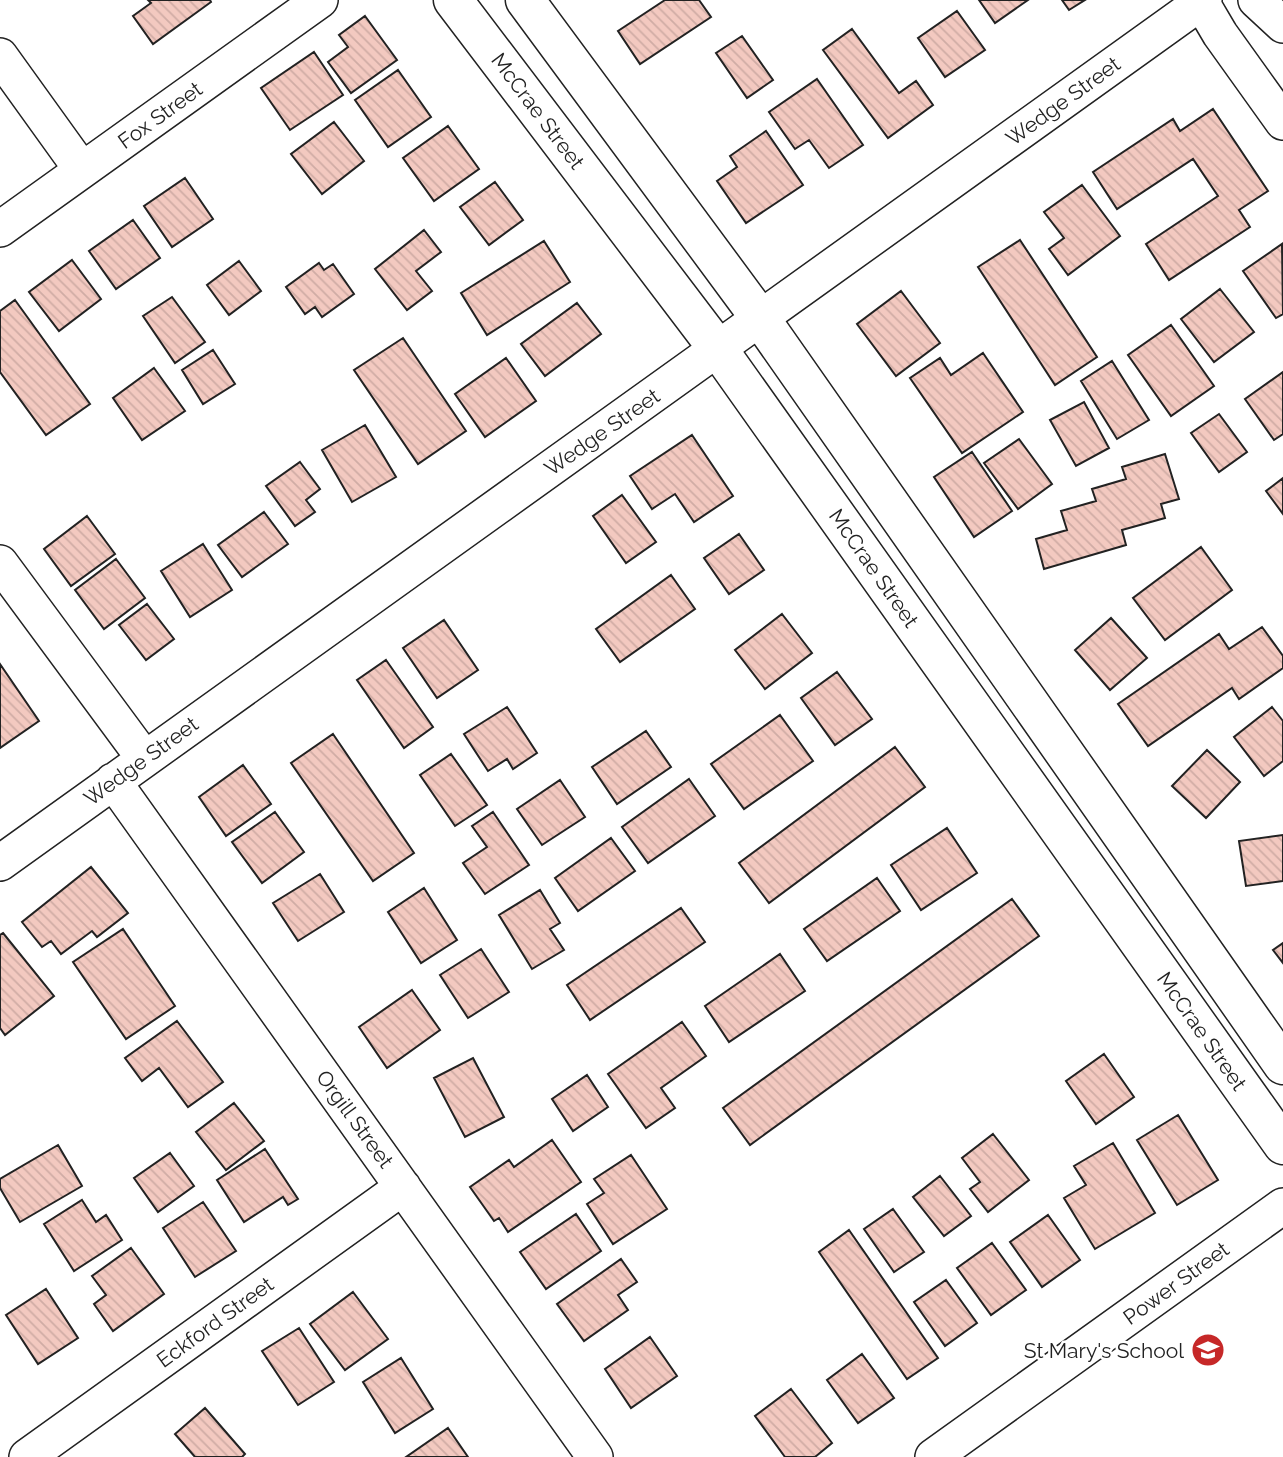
<svg xmlns="http://www.w3.org/2000/svg" width="1283" height="1457" viewBox="0 0 1283 1457" font-family="Raleway,sans-serif">
<style>
.building{fill:url(#building-back-hatch);stroke:#222;stroke-width:2}
.lines{fill:none;stroke-linecap:round;stroke-linejoin:round}
.minor-casing{stroke:#222;stroke-width:38}
.major-casing{stroke:#222;stroke-width:41}
.minor{stroke:#fff;stroke-width:35}
.major{stroke:#fff;stroke-width:38}
.labels{text-anchor:middle;dominant-baseline:central;stroke-width:5;stroke-linejoin:round;paint-order:stroke}
.street-label{font-size:21px;fill:#222;stroke:#fff}
.poi-label{font-size:21px;fill:#222;stroke:#fff;text-anchor:end}
</style>
<defs>
<pattern id="building-back-hatch" width="6" height="6" patternUnits="userSpaceOnUse" patternTransform="scale(1.75)"><rect width="6" height="6" fill="#f3c9c0"/><path d="M-1 5l2 2M0 0l6 6M5-1l2 2" fill="none" stroke="#d0aca5"/></pattern>
</defs>
<rect width="100%" height="100%" fill="#fff"/>
<path class="building" d="M 148,0 L 210,0 L 211,2 L 153,44 L 133,16 L 151,3 Z
M 665,0 L 699,0 L 711,17 L 640,64 L 618,31 Z
M 979,0 L 1028,0 L 995,23 Z
M 1062,0 L 1085,0 L 1069,10 Z
M 957,11 L 985,50 L 945,77 L 918,38 Z
M 365,16 L 397,60 L 351,93 L 328,62 L 348,47 L 339,35 Z
M 852,29 L 899,93 L 916,81 L 933,105 L 888,138 L 823,50 Z
M 742,36 L 773,80 L 747,98 L 716,53 Z
M 314,52 L 343,95 L 290,130 L 261,88 Z
M 398,70 L 431,117 L 388,147 L 355,100 Z
M 817,79 L 863,145 L 829,168 L 809,140 L 795,149 L 769,112 Z
M 1213,109 L 1268,191 L 1239,210 L 1250,227 L 1169,280 L 1146,244 L 1218,196 L 1193,159 L 1117,209 L 1093,172 L 1173,119 L 1180,131 Z
M 334,122 L 364,161 L 322,194 L 291,154 Z
M 448,126 L 479,169 L 434,201 L 403,158 Z
M 766,131 L 803,185 L 746,223 L 717,181 L 737,167 L 730,156 Z
M 185,178 L 213,219 L 172,247 L 144,206 Z
M 495,182 L 523,220 L 489,245 L 460,207 Z
M 1082,185 L 1120,236 L 1068,275 L 1049,249 L 1064,238 L 1044,212 Z
M 133,220 L 160,258 L 116,289 L 89,251 Z
M 424,230 L 441,252 L 416,271 L 432,291 L 407,310 L 375,269 Z
M 1020,240 L 1097,357 L 1055,385 L 978,267 Z
M 544,241 L 570,282 L 487,335 L 461,293 Z
M 1282,244 L 1283,314 L 1276,318 L 1243,271 Z
M 72,260 L 101,299 L 59,331 L 29,292 Z
M 239,261 L 261,291 L 229,315 L 207,285 Z
M 319,263 L 324,270 L 333,264 L 354,294 L 322,317 L 315,307 L 305,314 L 286,287 Z
M 1220,289 L 1254,332 L 1214,362 L 1181,319 Z
M 901,291 L 940,343 L 896,376 L 857,324 Z
M 172,297 L 205,342 L 175,363 L 143,316 Z
M 15,300 L 90,404 L 46,435 L 0,372 L 0,311 Z
M 577,303 L 601,334 L 545,376 L 521,344 Z
M 1171,325 L 1214,386 L 1171,416 L 1128,355 Z
M 403,338 L 466,431 L 418,464 L 354,370 Z
M 213,350 L 235,384 L 203,404 L 182,370 Z
M 983,353 L 1023,412 L 962,453 L 910,378 L 940,358 L 951,375 Z
M 506,358 L 536,401 L 485,437 L 455,394 Z
M 1112,361 L 1149,420 L 1117,439 L 1081,381 Z
M 154,368 L 185,411 L 142,440 L 113,398 Z
M 1283,372 L 1283,434 L 1274,440 L 1245,399 Z
M 1084,402 L 1109,448 L 1076,466 L 1050,420 Z
M 1219,414 L 1247,452 L 1219,472 L 1191,433 Z
M 365,425 L 396,477 L 352,502 L 322,450 Z
M 692,435 L 733,496 L 694,522 L 675,494 L 652,509 L 630,476 Z
M 1019,439 L 1052,484 L 1018,509 L 984,463 Z
M 972,452 L 1012,511 L 974,537 L 934,477 Z
M 1165,454 L 1179,499 L 1161,504 L 1165,518 L 1122,530 L 1126,545 L 1044,569 L 1036,539 L 1067,530 L 1061,511 L 1096,501 L 1092,489 L 1126,479 L 1122,467 Z
M 300,462 L 320,489 L 306,500 L 315,512 L 295,526 L 266,486 Z
M 1283,478 L 1283,514 L 1266,491 Z
M 622,495 L 656,542 L 626,563 L 593,516 Z
M 264,512 L 288,544 L 242,577 L 218,545 Z
M 87,516 L 115,554 L 71,586 L 44,549 Z
M 739,534 L 764,570 L 729,594 L 704,558 Z
M 203,544 L 232,590 L 190,617 L 161,571 Z
M 1201,547 L 1232,590 L 1165,640 L 1133,598 Z
M 116,559 L 145,598 L 104,629 L 75,590 Z
M 671,575 L 695,609 L 620,662 L 596,629 Z
M 147,604 L 174,639 L 146,660 L 119,625 Z
M 782,614 L 812,653 L 765,689 L 735,650 Z
M 1111,618 L 1147,658 L 1110,690 L 1075,650 Z
M 444,620 L 478,670 L 437,698 L 403,648 Z
M 1262,627 L 1283,656 L 1283,668 L 1239,699 L 1232,688 L 1148,746 L 1118,704 L 1219,634 L 1229,649 Z
M 386,660 L 433,727 L 404,748 L 357,680 Z
M 0,664 L 39,721 L 0,748 Z
M 837,672 L 872,719 L 835,745 L 801,698 Z
M 507,707 L 537,753 L 513,769 L 507,759 L 488,771 L 464,734 Z
M 1272,707 L 1283,721 L 1283,761 L 1264,776 L 1234,737 Z
M 780,715 L 813,761 L 744,809 L 711,764 Z
M 646,731 L 671,767 L 617,804 L 592,767 Z
M 333,734 L 414,853 L 373,881 L 291,763 Z
M 895,747 L 925,787 L 769,903 L 739,863 Z
M 1207,750 L 1240,782 L 1206,818 L 1172,786 Z
M 451,754 L 487,805 L 455,826 L 420,775 Z
M 243,765 L 271,804 L 226,836 L 199,797 Z
M 689,779 L 715,816 L 648,863 L 622,827 Z
M 560,780 L 585,817 L 542,845 L 517,809 Z
M 275,812 L 304,852 L 262,883 L 232,842 Z
M 493,812 L 529,865 L 485,894 L 463,863 L 487,847 L 472,826 Z
M 947,828 L 977,873 L 921,910 L 891,865 Z
M 1283,835 L 1283,881 L 1246,886 L 1239,841 Z
M 611,838 L 635,871 L 578,911 L 555,878 Z
M 91,867 L 128,913 L 97,937 L 92,931 L 61,954 L 51,941 L 42,947 L 22,922 Z
M 320,874 L 344,912 L 298,941 L 273,903 Z
M 877,878 L 900,911 L 827,961 L 804,929 Z
M 424,888 L 457,940 L 421,963 L 388,912 Z
M 540,890 L 560,923 L 550,929 L 564,950 L 532,969 L 499,915 Z
M 1012,899 L 1039,936 L 750,1145 L 723,1108 Z
M 681,908 L 705,942 L 590,1020 L 567,985 Z
M 123,929 L 175,1006 L 126,1039 L 73,962 Z
M 3,933 L 54,996 L 5,1035 L 0,1028 L 0,935 Z
M 1283,943 L 1283,963 L 1273,950 Z
M 481,949 L 509,992 L 468,1018 L 440,975 Z
M 780,954 L 805,991 L 729,1042 L 705,1006 Z
M 412,990 L 440,1030 L 387,1068 L 359,1027 Z
M 177,1021 L 223,1082 L 188,1107 L 159,1068 L 142,1081 L 125,1058 Z
M 682,1022 L 706,1056 L 661,1088 L 675,1108 L 646,1128 L 608,1074 Z
M 1104,1054 L 1134,1097 L 1096,1124 L 1066,1081 Z
M 473,1058 L 504,1117 L 465,1137 L 434,1078 Z
M 587,1075 L 608,1107 L 573,1131 L 552,1099 Z
M 234,1103 L 264,1141 L 226,1170 L 196,1132 Z
M 1178,1115 L 1218,1180 L 1177,1205 L 1137,1140 Z
M 993,1134 L 1029,1180 L 988,1212 L 970,1189 L 980,1182 L 962,1158 Z
M 552,1140 L 581,1182 L 508,1232 L 499,1218 L 494,1221 L 470,1187 L 509,1160 L 514,1167 Z
M 1113,1143 L 1155,1213 L 1095,1249 L 1064,1198 L 1086,1185 L 1074,1166 Z
M 58,1145 L 82,1186 L 20,1222 L 0,1188 L 0,1179 Z
M 265,1149 L 298,1199 L 288,1205 L 283,1197 L 244,1222 L 217,1180 Z
M 170,1153 L 194,1186 L 158,1212 L 134,1178 Z
M 631,1155 L 667,1209 L 613,1244 L 587,1204 L 604,1193 L 594,1179 Z
M 940,1176 L 971,1216 L 944,1236 L 913,1197 Z
M 82,1200 L 96,1222 L 106,1215 L 122,1240 L 74,1271 L 44,1224 Z
M 203,1202 L 236,1251 L 195,1277 L 163,1228 Z
M 893,1209 L 924,1252 L 894,1272 L 864,1229 Z
M 576,1214 L 601,1251 L 546,1289 L 520,1252 Z
M 1048,1215 L 1080,1260 L 1042,1287 L 1010,1242 Z
M 849,1230 L 938,1358 L 907,1379 L 819,1252 Z
M 992,1243 L 1026,1290 L 991,1315 L 957,1268 Z
M 131,1248 L 164,1294 L 113,1331 L 94,1304 L 106,1295 L 92,1276 Z
M 621,1259 L 637,1282 L 618,1295 L 628,1310 L 584,1341 L 557,1304 Z
M 946,1280 L 977,1323 L 945,1346 L 914,1302 Z
M 46,1289 L 78,1338 L 38,1364 L 6,1315 Z
M 353,1292 L 388,1339 L 345,1370 L 310,1324 Z
M 299,1328 L 334,1382 L 298,1405 L 262,1351 Z
M 650,1337 L 677,1376 L 631,1408 L 605,1369 Z
M 862,1354 L 894,1398 L 858,1423 L 827,1380 Z
M 401,1358 L 433,1409 L 395,1433 L 363,1382 Z
M 791,1389 L 832,1443 L 815,1457 L 785,1457 L 755,1416 Z
M 205,1408 L 245,1454 L 242,1457 L 195,1457 L 175,1434 Z
M 448,1428 L 468,1457 L 406,1457 Z"/>
<g class="lines">
<defs>
<path id="minor" d="M 1200,0 L 1220,34 L 1283,122
M 1256,0 L 1283,25
M 0,56 L 82,170
M 0,229 L 320,0
M 0,563 L 144,758
M 113,781 L 595,1457
M 0,863 L 1204,0
M 27,1457 L 403,1187
M 933,1457 L 1283,1206"/>
<path id="major" d="M 453,0 L 718,349 L 1283,1145
M 525,0 L 760,318 L 1283,1065"/>
</defs>
<use href="#minor" class="minor-casing"/>
<use href="#major" class="major-casing"/>
<use href="#minor" class="minor"/>
<use href="#major" class="major"/>
</g>
<defs>
<symbol id="school-disc" viewBox="-11 -11 22 22"><circle r="9.5" fill="#c62828" stroke="#fff"/><path d="M0-5L7-2L0 1L-7-2ZM-4 1L0 2.5L4 1V4Q0 6-4 4Z" fill="#fff"/></symbol>
</defs>
<g fill-rule="evenodd">
<use href="#school-disc" x="1189" y="1331" width="38" height="38"/>
</g>
<g class="labels">
<g class="street-label">
<text transform="translate(1063 101) rotate(-36)">Wedge Street</text>
<text transform="translate(538 111) rotate(53)">McCrae Street</text>
<text transform="translate(160 115) rotate(-36)">Fox Street</text>
<text transform="translate(602 432) rotate(-35)">Wedge Street</text>
<text transform="translate(874 568) rotate(55)">McCrae Street</text>
<text transform="translate(141 761) rotate(-36)">Wedge Street</text>
<text transform="translate(1202 1031) rotate(55)">McCrae Street</text>
<text transform="translate(355 1119) rotate(54)">Orgill Street</text>
<text transform="translate(1176 1283) rotate(-36)">Power Street</text>
<text transform="translate(215 1322) rotate(-36)">Eckford Street</text>
</g>
<g class="poi-label">
<text x="1184" y="1350">St Mary's School</text>
</g>
</g>
</svg>
